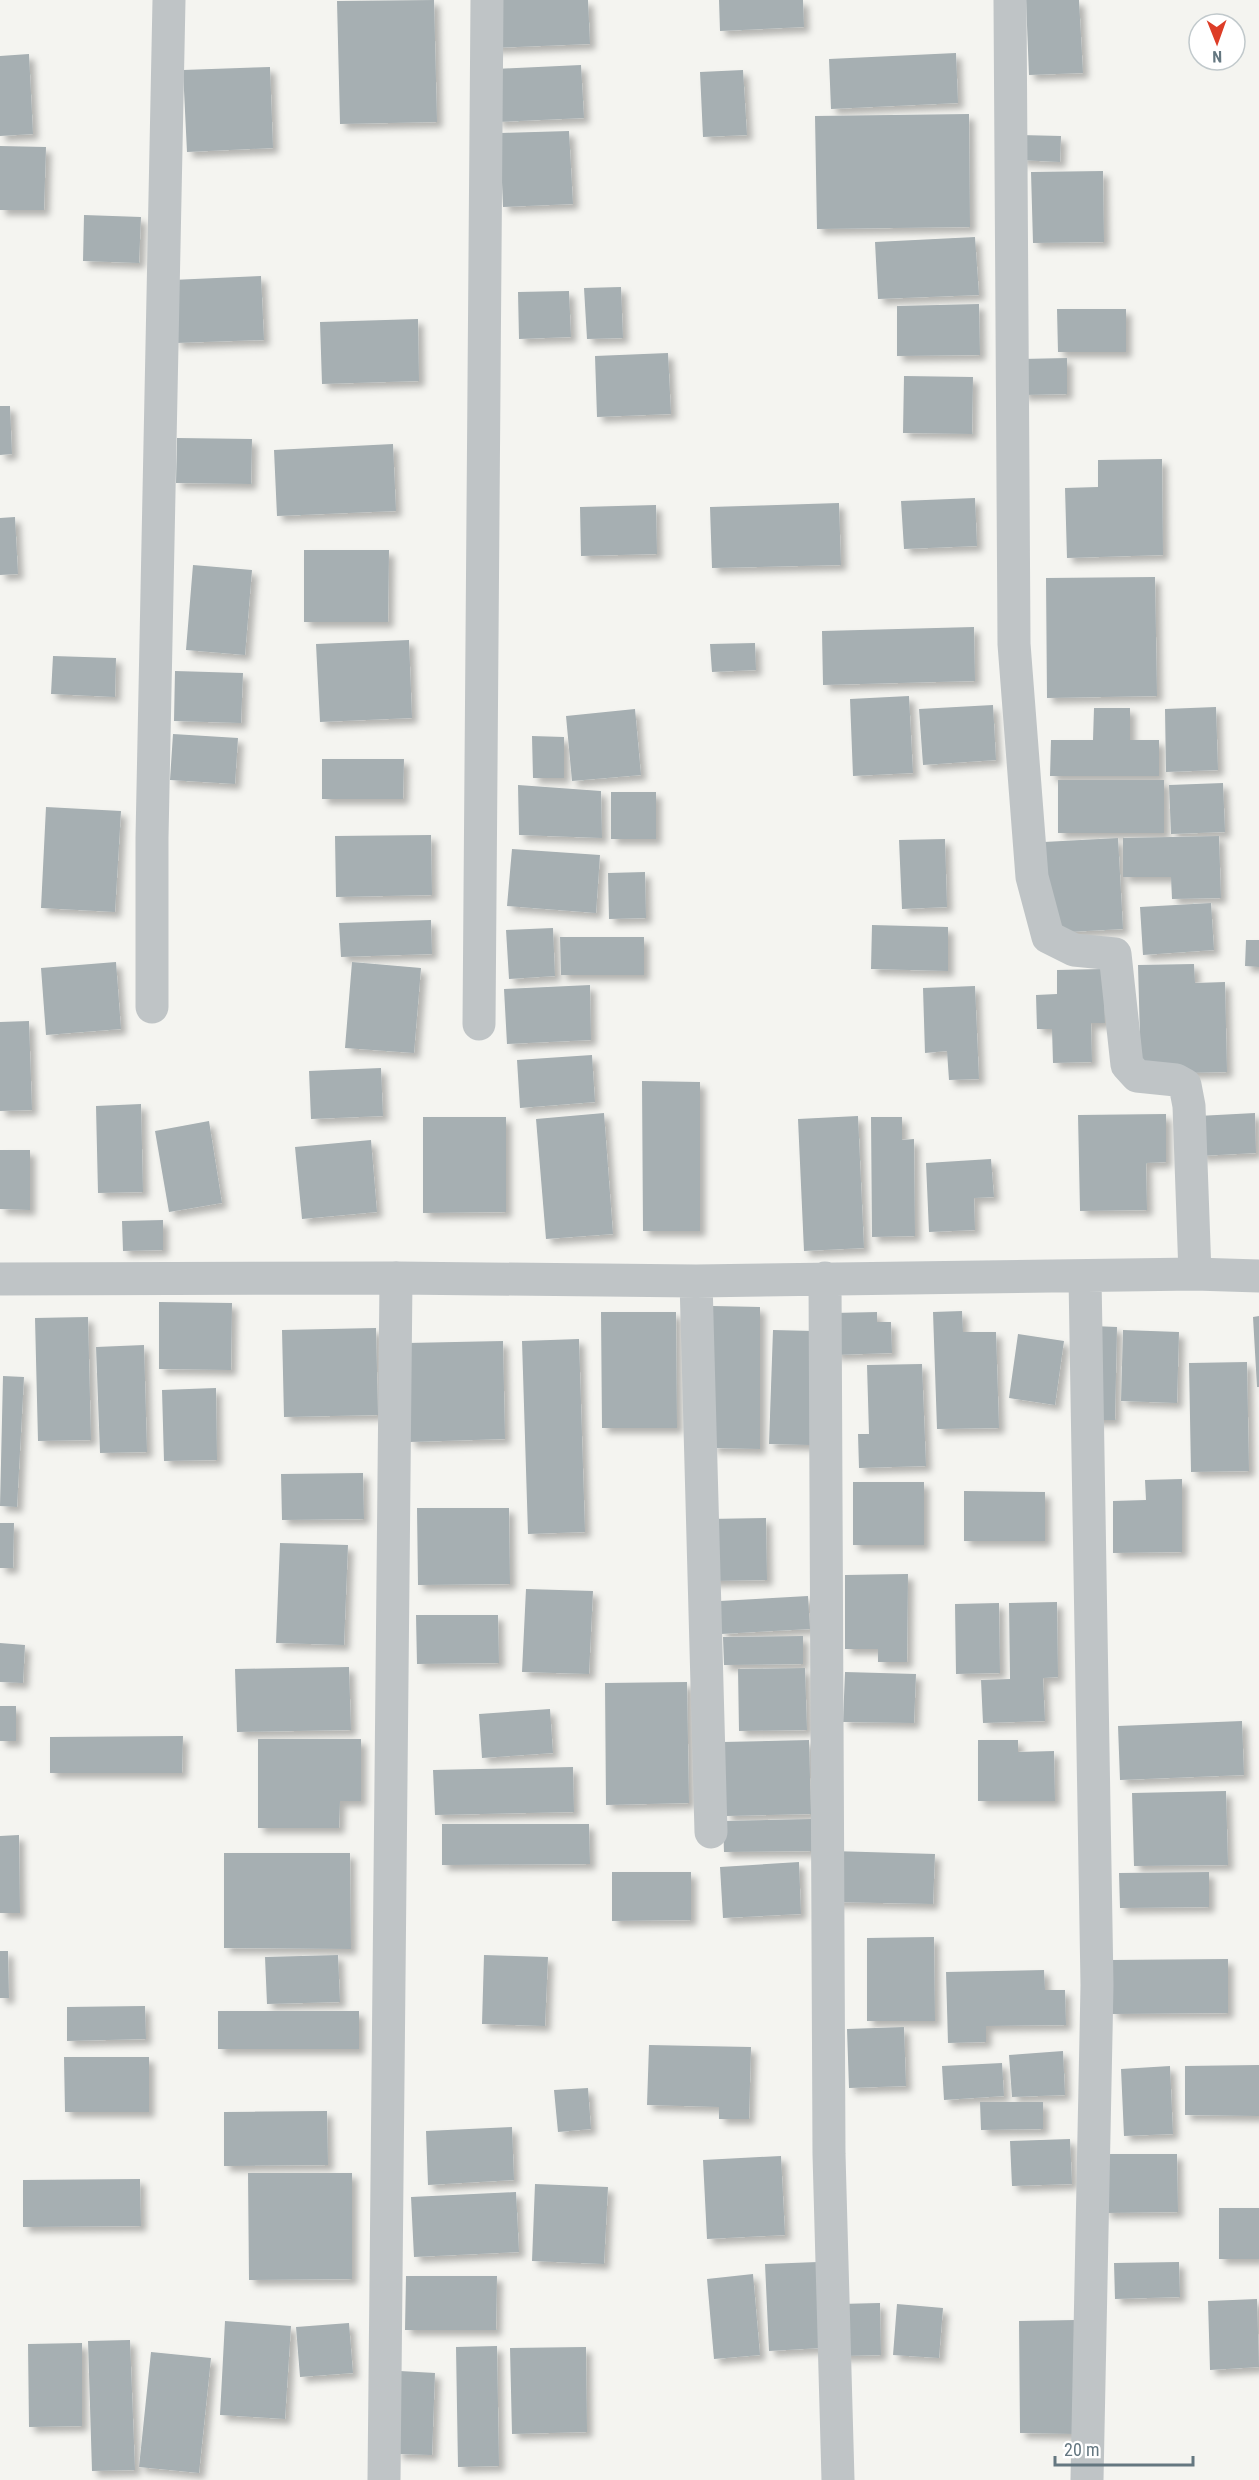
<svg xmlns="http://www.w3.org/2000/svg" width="1259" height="2480" viewBox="0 0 1259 2480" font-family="'Roboto Condensed',sans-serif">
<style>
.building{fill:#a6afb2;filter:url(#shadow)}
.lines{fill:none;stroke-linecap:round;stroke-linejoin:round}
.minor{stroke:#bfc4c6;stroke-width:33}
</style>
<defs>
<filter id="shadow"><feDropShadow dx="5.5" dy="5.5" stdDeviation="3" flood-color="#0004"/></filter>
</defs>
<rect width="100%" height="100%" fill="#f4f4f0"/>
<path class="building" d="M 434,0 L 437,122 L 340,124 L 337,1 Z
M 490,0 L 588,0 L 590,44 L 492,48 Z
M 719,0 L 803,0 L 804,27 L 720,31 Z
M 1026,0 L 1079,0 L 1083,73 L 1029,75 Z
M 956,53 L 958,103 L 831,109 L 829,59 Z
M 29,54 L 33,134 L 0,136 L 0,56 Z
M 581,65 L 584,118 L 497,122 L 495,69 Z
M 270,67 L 273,148 L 187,152 L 183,70 Z
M 743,70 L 747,135 L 703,137 L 700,72 Z
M 969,114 L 970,227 L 817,229 L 815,116 Z
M 569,131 L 573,204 L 503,207 L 500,133 Z
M 1020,135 L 1061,136 L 1060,162 L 1019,160 Z
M 0,146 L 46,147 L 44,210 L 0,210 Z
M 1103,171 L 1104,242 L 1033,243 L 1031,172 Z
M 84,215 L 141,217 L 139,263 L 83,261 Z
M 975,237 L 979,295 L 878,299 L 875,242 Z
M 261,276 L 264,340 L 176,343 L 172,280 Z
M 621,287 L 623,338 L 587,339 L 584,288 Z
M 569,291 L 571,337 L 519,339 L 518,292 Z
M 979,304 L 980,355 L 897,356 L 897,306 Z
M 1057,309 L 1126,309 L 1126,352 L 1058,352 Z
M 418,319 L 419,381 L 322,384 L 320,322 Z
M 668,353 L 671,414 L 597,417 L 595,356 Z
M 1067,358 L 1067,394 L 1022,395 L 1022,359 Z
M 904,376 L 973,377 L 972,434 L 903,433 Z
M 0,406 L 10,406 L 12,454 L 0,455 Z
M 177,438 L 252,439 L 251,484 L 176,483 Z
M 393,444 L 396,511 L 277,516 L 274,450 Z
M 1162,459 L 1163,555 L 1067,558 L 1065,488 L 1098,487 L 1098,460 Z
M 975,498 L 977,546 L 904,549 L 901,501 Z
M 839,503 L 841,565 L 712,568 L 710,507 Z
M 656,505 L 657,554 L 581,556 L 580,507 Z
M 15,517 L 18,574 L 0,575 L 0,518 Z
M 304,550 L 389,550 L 388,622 L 304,622 Z
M 193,565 L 252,570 L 245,655 L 186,650 Z
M 1155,577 L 1157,696 L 1047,698 L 1046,578 Z
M 974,627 L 975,681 L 823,685 L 822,631 Z
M 409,640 L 412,718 L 320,722 L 316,644 Z
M 755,643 L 756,670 L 712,672 L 710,644 Z
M 53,656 L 116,658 L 115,697 L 51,694 Z
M 175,671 L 243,673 L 241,723 L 174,721 Z
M 909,696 L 913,773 L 853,776 L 850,699 Z
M 993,705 L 996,760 L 923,765 L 919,709 Z
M 1216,707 L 1218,770 L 1166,772 L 1165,709 Z
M 1094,708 L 1130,708 L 1130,740 L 1159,740 L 1159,776 L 1050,776 L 1051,740 L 1093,740 Z
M 635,709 L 641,775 L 572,781 L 566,716 Z
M 173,734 L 238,738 L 235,784 L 170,780 Z
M 532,736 L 564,737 L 564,778 L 533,778 Z
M 322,759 L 404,759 L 403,799 L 322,799 Z
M 1058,780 L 1164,780 L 1164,833 L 1058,833 Z
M 1223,783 L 1225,832 L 1171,834 L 1169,785 Z
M 518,785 L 601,791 L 602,838 L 519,835 Z
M 611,792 L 656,792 L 656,839 L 611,839 Z
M 46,807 L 121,811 L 115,912 L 41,908 Z
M 431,835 L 432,895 L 336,897 L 335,836 Z
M 1219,836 L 1221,898 L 1172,899 L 1171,877 L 1123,877 L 1123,838 Z
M 1118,838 L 1123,929 L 1050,933 L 1044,842 Z
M 945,839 L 947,907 L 902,909 L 899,840 Z
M 512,849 L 600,855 L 596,913 L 507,906 Z
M 645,872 L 646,918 L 609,919 L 608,873 Z
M 1211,903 L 1214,950 L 1143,955 L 1140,907 Z
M 431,920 L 432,954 L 341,957 L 339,923 Z
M 872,925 L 948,927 L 948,971 L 871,969 Z
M 553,928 L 555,976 L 509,979 L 506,930 Z
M 560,937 L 644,937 L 644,975 L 561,975 Z
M 1246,940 L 1259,940 L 1259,967 L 1245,966 Z
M 116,962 L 121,1029 L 46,1035 L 41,968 Z
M 352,962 L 421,968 L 414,1053 L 345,1048 Z
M 1194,964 L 1195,983 L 1225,982 L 1227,1072 L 1141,1074 L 1138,965 Z
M 1103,969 L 1105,1023 L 1091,1023 L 1092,1062 L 1053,1063 L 1052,1029 L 1037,1029 L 1036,995 L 1057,994 L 1057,970 Z
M 590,985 L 591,1040 L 507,1044 L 504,989 Z
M 975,986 L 979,1079 L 949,1080 L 947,1051 L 925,1053 L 923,988 Z
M 29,1021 L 32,1110 L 0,1111 L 0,1022 Z
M 592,1055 L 595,1102 L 520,1108 L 517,1060 Z
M 381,1068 L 383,1116 L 311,1119 L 309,1071 Z
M 642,1081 L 700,1082 L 700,1231 L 643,1231 Z
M 141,1104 L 143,1192 L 98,1193 L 96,1106 Z
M 604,1113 L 613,1234 L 546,1239 L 536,1119 Z
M 1255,1113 L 1256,1153 L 1199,1156 L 1198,1116 Z
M 1166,1114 L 1166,1162 L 1146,1163 L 1147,1210 L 1080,1211 L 1078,1115 Z
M 858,1116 L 864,1248 L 804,1251 L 798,1119 Z
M 423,1117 L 506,1117 L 506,1212 L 423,1213 Z
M 871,1117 L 902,1117 L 902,1140 L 914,1139 L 915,1236 L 872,1237 Z
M 209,1121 L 222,1203 L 169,1212 L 155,1131 Z
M 371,1140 L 377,1212 L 302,1219 L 295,1147 Z
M 0,1150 L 30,1150 L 30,1210 L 0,1209 Z
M 991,1159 L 994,1197 L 974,1198 L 975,1230 L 929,1232 L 926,1163 Z
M 163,1220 L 163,1250 L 123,1251 L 122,1221 Z
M 159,1302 L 232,1303 L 231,1370 L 159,1369 Z
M 713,1306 L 760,1307 L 760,1449 L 712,1448 Z
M 962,1311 L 963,1332 L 996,1332 L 999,1428 L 937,1429 L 933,1312 Z
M 601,1312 L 676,1312 L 677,1428 L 602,1428 Z
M 877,1312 L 877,1322 L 891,1322 L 892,1353 L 834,1355 L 833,1313 Z
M 1259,1316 L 1259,1387 L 1257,1387 L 1253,1317 Z
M 88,1317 L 91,1440 L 38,1441 L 35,1318 Z
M 1093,1326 L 1117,1327 L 1115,1420 L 1091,1420 Z
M 376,1328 L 378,1415 L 284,1417 L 282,1330 Z
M 773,1330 L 814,1331 L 810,1445 L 769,1444 Z
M 1123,1330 L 1179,1332 L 1177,1403 L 1121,1401 Z
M 1018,1334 L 1064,1341 L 1055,1405 L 1009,1398 Z
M 579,1339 L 585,1532 L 528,1534 L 522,1341 Z
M 503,1341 L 505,1439 L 410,1442 L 407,1343 Z
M 144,1345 L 147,1452 L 100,1453 L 96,1347 Z
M 1247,1362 L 1249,1471 L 1191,1472 L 1189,1363 Z
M 922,1364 L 926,1466 L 859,1468 L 858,1434 L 869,1434 L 867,1365 Z
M 3,1376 L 24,1377 L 17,1507 L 0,1506 Z
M 216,1388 L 217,1460 L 164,1461 L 162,1390 Z
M 363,1473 L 364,1519 L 282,1520 L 281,1474 Z
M 1182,1479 L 1182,1552 L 1113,1553 L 1113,1501 L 1146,1500 L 1145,1480 Z
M 853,1482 L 924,1482 L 924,1545 L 853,1545 Z
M 964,1491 L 1045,1492 L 1045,1541 L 964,1541 Z
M 417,1508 L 509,1508 L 510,1584 L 418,1585 Z
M 766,1518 L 767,1580 L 709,1581 L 708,1519 Z
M 0,1523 L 14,1523 L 13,1568 L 0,1568 Z
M 280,1543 L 348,1545 L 344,1645 L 276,1643 Z
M 908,1574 L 907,1662 L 878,1662 L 878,1649 L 845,1649 L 845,1575 Z
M 526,1589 L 593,1591 L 589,1674 L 522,1672 Z
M 808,1596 L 810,1629 L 721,1634 L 720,1601 Z
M 1057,1602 L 1058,1677 L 1043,1678 L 1045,1721 L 983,1723 L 981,1680 L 1010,1679 L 1009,1603 Z
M 999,1603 L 1000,1673 L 956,1674 L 955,1604 Z
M 416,1615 L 498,1615 L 499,1663 L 417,1664 Z
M 803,1636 L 803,1664 L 724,1665 L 723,1637 Z
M 0,1643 L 25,1645 L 23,1683 L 0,1682 Z
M 349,1667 L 351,1730 L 237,1732 L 235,1669 Z
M 805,1668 L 807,1730 L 739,1731 L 738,1669 Z
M 845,1672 L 916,1674 L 914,1723 L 843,1722 Z
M 687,1682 L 689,1803 L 606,1805 L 605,1683 Z
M 0,1706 L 16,1706 L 16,1741 L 0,1741 Z
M 550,1709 L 553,1753 L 482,1758 L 479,1714 Z
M 1242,1721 L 1244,1775 L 1120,1780 L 1118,1726 Z
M 183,1736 L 182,1773 L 50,1773 L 50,1737 Z
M 258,1739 L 361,1739 L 361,1801 L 340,1801 L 339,1828 L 258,1828 Z
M 809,1740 L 811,1814 L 726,1816 L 723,1742 Z
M 978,1740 L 1018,1740 L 1018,1752 L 1054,1751 L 1055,1801 L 978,1801 Z
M 573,1767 L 574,1812 L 435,1815 L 433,1770 Z
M 1226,1791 L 1228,1865 L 1134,1866 L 1132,1793 Z
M 811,1819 L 812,1851 L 724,1852 L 723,1821 Z
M 442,1824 L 589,1824 L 590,1864 L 442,1865 Z
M 19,1835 L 20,1913 L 0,1913 L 0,1836 Z
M 832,1851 L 935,1854 L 933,1904 L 831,1902 Z
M 224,1853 L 350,1853 L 351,1949 L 224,1948 Z
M 799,1862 L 801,1914 L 723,1918 L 720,1867 Z
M 612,1872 L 691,1872 L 691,1920 L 612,1921 Z
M 1209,1872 L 1209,1907 L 1120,1908 L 1119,1873 Z
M 934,1937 L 935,2021 L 867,2021 L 867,1938 Z
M 0,1951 L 8,1951 L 9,1998 L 0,1998 Z
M 338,1955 L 340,2002 L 267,2004 L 265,1957 Z
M 484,1955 L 548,1957 L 545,2026 L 482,2024 Z
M 1228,1959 L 1228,2013 L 1112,2014 L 1111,1960 Z
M 1044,1970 L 1045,1990 L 1065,1990 L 1066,2025 L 986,2026 L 986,2042 L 948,2043 L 946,1972 Z
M 145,2006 L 146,2039 L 67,2041 L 67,2007 Z
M 218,2011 L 359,2011 L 359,2049 L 218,2049 Z
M 904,2027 L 906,2086 L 849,2088 L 847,2029 Z
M 649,2045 L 751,2047 L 749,2119 L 719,2119 L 719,2107 L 647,2105 Z
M 1063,2051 L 1065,2095 L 1012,2097 L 1009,2055 Z
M 64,2057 L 149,2057 L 149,2112 L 65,2112 Z
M 1002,2063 L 1004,2096 L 944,2100 L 942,2066 Z
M 1259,2065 L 1259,2116 L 1185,2115 L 1185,2066 Z
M 1170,2066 L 1173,2134 L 1124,2136 L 1121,2069 Z
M 588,2088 L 591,2129 L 558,2132 L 554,2090 Z
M 980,2102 L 1043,2102 L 1043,2129 L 981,2130 Z
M 327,2111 L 328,2165 L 224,2166 L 224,2112 Z
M 512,2127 L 514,2180 L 428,2185 L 426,2131 Z
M 1070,2139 L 1072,2184 L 1012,2186 L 1010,2141 Z
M 1103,2154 L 1177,2154 L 1178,2212 L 1105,2213 Z
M 781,2156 L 785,2235 L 707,2239 L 703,2160 Z
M 248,2173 L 352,2173 L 352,2279 L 249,2280 Z
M 140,2179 L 141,2226 L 23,2227 L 23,2180 Z
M 535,2184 L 608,2187 L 604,2264 L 532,2261 Z
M 516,2192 L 519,2252 L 414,2257 L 411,2197 Z
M 1219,2208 L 1259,2208 L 1259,2259 L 1219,2259 Z
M 818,2262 L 821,2348 L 769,2351 L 765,2264 Z
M 1179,2262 L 1180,2297 L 1115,2299 L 1114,2263 Z
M 753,2274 L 760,2355 L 714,2359 L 707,2279 Z
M 406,2276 L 497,2276 L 496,2330 L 405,2330 Z
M 1257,2299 L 1259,2367 L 1210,2370 L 1208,2301 Z
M 880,2303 L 881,2355 L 840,2356 L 839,2304 Z
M 897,2304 L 943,2308 L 939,2358 L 893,2355 Z
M 1076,2320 L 1076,2434 L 1020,2433 L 1019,2321 Z
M 225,2321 L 291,2326 L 285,2419 L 220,2415 Z
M 349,2323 L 353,2373 L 300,2377 L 296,2327 Z
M 130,2340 L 135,2470 L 92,2471 L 88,2341 Z
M 82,2343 L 82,2426 L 29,2427 L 28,2344 Z
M 497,2346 L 499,2466 L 458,2467 L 456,2347 Z
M 586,2347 L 587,2432 L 512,2434 L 510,2348 Z
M 151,2352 L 211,2358 L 199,2473 L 139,2467 Z
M 400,2371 L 435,2373 L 432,2455 L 397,2454 Z"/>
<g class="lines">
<path class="minor" d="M 1010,0 L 1014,644 L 1032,877 L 1048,937 L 1074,950 L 1115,954 L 1127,1065 L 1137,1076 L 1176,1080 L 1185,1085 L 1189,1106 L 1195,1274
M 152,1007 L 152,838 L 169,0
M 479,1024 L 487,0
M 1085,1277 L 1097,1985 L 1087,2480
M 825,1278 L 829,2154 L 838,2480
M 0,1279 L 396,1278 L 696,1281 L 1195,1274 L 1259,1276
M 696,1281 L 711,1832
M 384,2480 L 396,1278"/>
</g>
<g transform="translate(1217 42) rotate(179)"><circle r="28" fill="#ffffff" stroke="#c1c9cc" stroke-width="1.5"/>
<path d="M0-4.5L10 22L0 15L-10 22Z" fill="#dd3d27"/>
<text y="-9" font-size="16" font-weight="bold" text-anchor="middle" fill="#647780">N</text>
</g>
<path d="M1055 2456v9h138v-9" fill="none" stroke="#647780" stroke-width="3"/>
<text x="1064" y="2456" font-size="18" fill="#647780" stroke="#ffffff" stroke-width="4.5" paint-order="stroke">20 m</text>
</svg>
